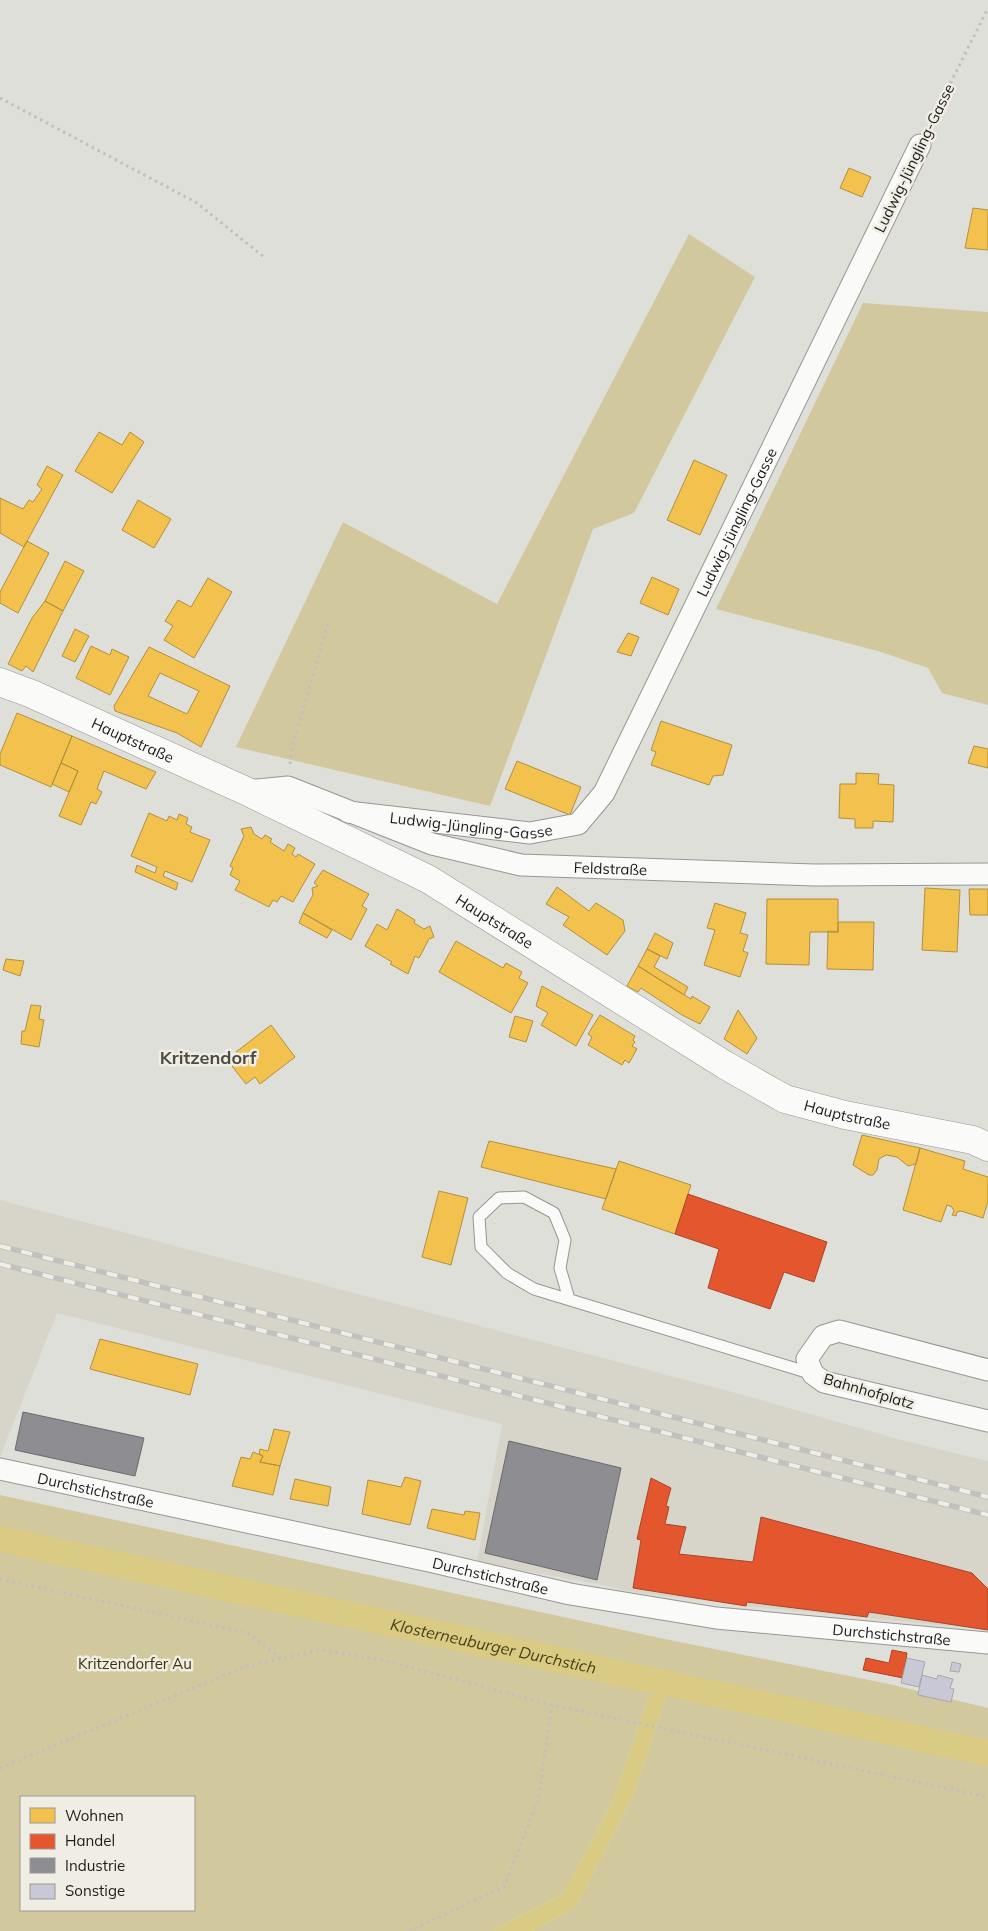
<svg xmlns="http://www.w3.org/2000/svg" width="988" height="1931" viewBox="0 0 988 1931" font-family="Mulish,sans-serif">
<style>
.built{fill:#d7d5c9}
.green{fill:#d2c89d;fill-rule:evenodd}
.water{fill:#d9ca84}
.homes{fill:#f2c14e;stroke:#b2903e;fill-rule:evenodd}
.shops{fill:#e4572e;stroke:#a84528}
.industry{fill:#8d8d92;stroke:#6b6b6e}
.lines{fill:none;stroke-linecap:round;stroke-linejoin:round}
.stream{stroke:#d9ca84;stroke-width:8}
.canal{stroke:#d9ca84;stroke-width:26}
.building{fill:#c8c8d6;stroke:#a8a8a7}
.service-casing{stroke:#969692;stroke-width:13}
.minor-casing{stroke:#969692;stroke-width:23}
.secondary-casing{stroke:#969692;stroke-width:29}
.path{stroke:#c1c0be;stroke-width:3;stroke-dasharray:2.5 4;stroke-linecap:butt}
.service{stroke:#fafaf9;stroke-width:11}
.minor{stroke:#fafaf9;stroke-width:21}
.secondary{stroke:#fafaf9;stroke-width:28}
.rail-casing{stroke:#c1c1c0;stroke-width:5.5}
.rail{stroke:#efede4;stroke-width:4;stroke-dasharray:11;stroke-linecap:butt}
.labels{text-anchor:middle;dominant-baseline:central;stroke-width:5;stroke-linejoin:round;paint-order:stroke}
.street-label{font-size:15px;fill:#1d1c19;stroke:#efede4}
.park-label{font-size:15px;fill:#3c3307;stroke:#efede4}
.water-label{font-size:16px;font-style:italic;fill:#473e14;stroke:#efede4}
.quarter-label{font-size:18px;font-weight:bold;fill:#4e4d45;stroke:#efede4}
</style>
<rect width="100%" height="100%" fill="#dfdfda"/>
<path class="built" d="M 0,1200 L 725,1390 L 898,1439 L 988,1461 L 988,1630 L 746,1606 L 633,1592 L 597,1584 L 477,1562 L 502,1424 L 57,1313 L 0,1457 Z"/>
<path class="green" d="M 689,234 L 755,277 L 634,513 L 593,529 L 490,806 L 236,747 L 343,522 L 497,604 Z
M 863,303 L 988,312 L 988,705 L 942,693 L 928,668 L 878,651 L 716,609 Z
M 0,1495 L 660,1638 L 889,1684 L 988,1708 L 988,1931 L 532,1931 L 576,1907 L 633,1796 L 666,1697 L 657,1692 L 648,1698 L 612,1803 L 563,1894 L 491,1931 L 0,1931 ZM 21,1797 L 194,1797 L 194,1910 L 21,1910 Z"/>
<path class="water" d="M 657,1692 L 666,1697 L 633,1796 L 576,1907 L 532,1931 L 491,1931 L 563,1894 L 612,1803 L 648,1698 Z"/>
<path class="homes" d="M 849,168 L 871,177 L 862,197 L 840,188 Z
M 973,208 L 988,210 L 988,250 L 965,248 Z
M 99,432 L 122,445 L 130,432 L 144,442 L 112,493 L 75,471 Z
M 694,460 L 727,475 L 700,535 L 667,520 Z
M 47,466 L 63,475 L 24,547 L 0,533 L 0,498 L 23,509 L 29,500 L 33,502 L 42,489 L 37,485 Z
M 138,500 L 171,519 L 154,548 L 122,530 Z
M 27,541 L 49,553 L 18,613 L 0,603 L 0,592 Z
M 65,561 L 84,571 L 63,611 L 45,601 Z
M 652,577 L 679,589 L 668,615 L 640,603 Z
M 208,578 L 232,592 L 194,658 L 164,640 L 173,626 L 165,621 L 178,600 L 191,607 Z
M 45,601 L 63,611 L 33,672 L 26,666 L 22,671 L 8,664 L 32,618 Z
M 75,629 L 89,636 L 75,662 L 62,656 Z
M 628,633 L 639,637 L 631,656 L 617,652 Z
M 91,646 L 110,655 L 112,649 L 129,657 L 110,695 L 76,678 Z
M 149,647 L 230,686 L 201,747 L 177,733 L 115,711 L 114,706 ZM 160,673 L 199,691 L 187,714 L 148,696 Z
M 17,713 L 72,736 L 51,787 L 0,765 L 0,754 Z
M 661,721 L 732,745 L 723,775 L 713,776 L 709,785 L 651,765 L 656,752 L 651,750 Z
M 72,736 L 156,772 L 146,789 L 104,771 L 97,789 L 102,792 L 96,804 L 91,802 L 81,825 L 59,816 L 78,771 L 61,763 Z
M 974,746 L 988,749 L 988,768 L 968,763 Z
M 517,761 L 581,787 L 570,815 L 505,789 Z
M 61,763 L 78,771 L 69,792 L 52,784 Z
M 856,773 L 879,774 L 878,784 L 894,785 L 893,822 L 873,821 L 873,828 L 855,828 L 855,819 L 839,818 L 840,784 L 856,784 Z
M 149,813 L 167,821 L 169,816 L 177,820 L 179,814 L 188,818 L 186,824 L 192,827 L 190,832 L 210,840 L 192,882 L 165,871 L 163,876 L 178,883 L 176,890 L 135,872 L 137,865 L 155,873 L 157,867 L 131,856 Z
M 251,827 L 254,834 L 262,839 L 265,835 L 272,839 L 270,842 L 284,851 L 288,844 L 295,848 L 292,854 L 296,857 L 298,854 L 315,864 L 293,902 L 281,896 L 277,902 L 273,900 L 269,907 L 235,890 L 240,881 L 230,875 L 233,868 L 230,866 L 244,836 L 241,829 Z
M 323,870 L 369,894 L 362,906 L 367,909 L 351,940 L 303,913 L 313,895 L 312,888 L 318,886 L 314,883 Z
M 557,887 L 589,911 L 596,903 L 623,920 L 625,931 L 607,955 L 563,925 L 569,917 L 546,904 Z
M 925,888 L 960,890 L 957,952 L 922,950 Z
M 969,889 L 988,889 L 988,915 L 970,915 Z
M 767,899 L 838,899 L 838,932 L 810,932 L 809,965 L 766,964 Z
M 715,903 L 746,913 L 740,933 L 748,935 L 743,951 L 748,953 L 740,977 L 704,965 L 715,930 L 707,928 Z
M 397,909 L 415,920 L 414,923 L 424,929 L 430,926 L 434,937 L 429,939 L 419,958 L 415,956 L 408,974 L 390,964 L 392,962 L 365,946 L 377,924 L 387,930 Z
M 303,913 L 332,930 L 327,938 L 299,923 Z
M 838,922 L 874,922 L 873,970 L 827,969 L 828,931 L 838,932 Z
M 655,933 L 673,943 L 667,959 L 647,949 Z
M 456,941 L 503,968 L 506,963 L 522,972 L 519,978 L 528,983 L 511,1013 L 439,972 Z
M 647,949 L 660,956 L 654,967 L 688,987 L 684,995 L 638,966 Z
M 6,959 L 24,961 L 20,976 L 3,970 Z
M 638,966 L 691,999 L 692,996 L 710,1007 L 700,1024 L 682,1015 L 641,988 L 638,992 L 627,986 Z
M 542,986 L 593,1015 L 576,1046 L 541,1025 L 548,1013 L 536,1006 Z
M 31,1005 L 41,1006 L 39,1019 L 44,1020 L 39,1047 L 21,1044 L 22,1031 L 25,1031 Z
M 738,1010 L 757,1038 L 747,1054 L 724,1039 Z
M 600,1015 L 635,1036 L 633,1040 L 635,1042 L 632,1046 L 637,1049 L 629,1063 L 625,1060 L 622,1065 L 588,1045 L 592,1037 L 588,1034 Z
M 515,1016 L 533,1021 L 526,1042 L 509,1037 Z
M 271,1025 L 295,1057 L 260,1084 L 255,1077 L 246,1084 L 232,1066 L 241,1059 L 236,1052 Z
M 862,1135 L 920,1148 L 916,1164 L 908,1166 L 897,1157 L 886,1155 L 879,1159 L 877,1170 L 873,1175 L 869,1175 L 853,1165 Z
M 489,1141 L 616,1169 L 606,1199 L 481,1167 Z
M 920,1148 L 965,1161 L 963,1169 L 988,1177 L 988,1201 L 983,1218 L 961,1211 L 957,1212 L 956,1216 L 952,1215 L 954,1211 L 952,1207 L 947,1205 L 941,1222 L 903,1210 Z
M 619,1161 L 691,1185 L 675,1234 L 602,1209 Z
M 439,1191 L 468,1198 L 451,1265 L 422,1257 Z
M 100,1339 L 198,1364 L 190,1395 L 90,1369 Z
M 274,1429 L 290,1432 L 280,1466 L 260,1462 L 263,1456 L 259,1454 L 260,1449 L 268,1451 Z
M 253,1452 L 263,1456 L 260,1462 L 280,1466 L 273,1495 L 232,1486 L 241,1457 L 250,1459 Z
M 405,1477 L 421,1481 L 410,1525 L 362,1514 L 368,1480 L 401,1487 Z
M 295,1479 L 331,1487 L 328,1506 L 290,1499 Z
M 432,1509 L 464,1515 L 465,1511 L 480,1513 L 475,1540 L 427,1528 Z"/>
<path class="shops" d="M 688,1194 L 827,1242 L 814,1282 L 784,1272 L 770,1309 L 708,1288 L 719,1249 L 675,1234 Z
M 651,1478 L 671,1488 L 666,1506 L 669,1507 L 665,1524 L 686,1527 L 679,1554 L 753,1562 L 761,1517 L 972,1573 L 988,1589 L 988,1630 L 869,1612 L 867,1617 L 747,1602 L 746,1606 L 633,1588 L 641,1540 L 637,1539 Z
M 892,1650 L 907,1653 L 903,1678 L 863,1670 L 866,1658 L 889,1663 Z"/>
<path class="industry" d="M 23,1412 L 144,1438 L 135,1476 L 15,1450 Z
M 509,1441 L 621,1468 L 597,1580 L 485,1553 Z"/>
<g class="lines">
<path class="stream" d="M 655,1701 L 661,1682"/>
<path class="canal" id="s1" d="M 0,1539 L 988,1753"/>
</g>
<path class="building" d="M 907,1658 L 925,1662 L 919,1687 L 901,1683 Z
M 952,1662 L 961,1664 L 959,1672 L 950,1671 Z
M 922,1675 L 937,1679 L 938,1675 L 953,1679 L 950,1688 L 954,1689 L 951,1702 L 918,1695 Z"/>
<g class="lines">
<defs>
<path id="service" d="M 569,1299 L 560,1268 L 565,1240 L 554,1213 L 524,1197 L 499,1198 L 479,1217 L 481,1247 L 507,1273 L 534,1289 L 813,1374"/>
<g id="minor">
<path id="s2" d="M 246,791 L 288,787 L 432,844 L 521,865 L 815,875 L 988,874"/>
<path id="s3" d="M 348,812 L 530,833 L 578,824 L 604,793 L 920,145"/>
<path d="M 988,1370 L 839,1331 L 823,1336 L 807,1359 L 813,1374 L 824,1382 L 988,1421"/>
<path id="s4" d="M 0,1469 L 429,1561 L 570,1594 L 716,1618 L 988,1643"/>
</g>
<g id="secondary">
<path id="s5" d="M 0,682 L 32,694 L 246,791 L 428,879 L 725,1065 L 785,1099 L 845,1115 L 973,1140 L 988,1147"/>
</g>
</defs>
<use href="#service" class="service-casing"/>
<use href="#minor" class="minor-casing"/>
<use href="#secondary" class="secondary-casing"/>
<path class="path" d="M 0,98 L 197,203 L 264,257
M 930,124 L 988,8
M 290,764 L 292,748 L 329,620
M 0,1579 L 248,1633 L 281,1658
M 0,1768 L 247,1666 L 321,1650 L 387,1661 L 552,1705 L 988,1797
M 409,1931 L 504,1887 L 538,1801 L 552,1705"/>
<use href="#service" class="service"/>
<use href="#minor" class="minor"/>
<use href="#secondary" class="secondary"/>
<defs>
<path id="rail" d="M 0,1246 L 988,1497
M 0,1264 L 988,1515"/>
</defs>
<use href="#rail" class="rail-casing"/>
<use href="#rail" class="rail"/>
</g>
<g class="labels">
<g class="street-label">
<text transform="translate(914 158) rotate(-64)">Ludwig-Jüngling-Gasse</text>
<text stroke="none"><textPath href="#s3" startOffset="574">Ludwig-Jüngling-Gasse</textPath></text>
<text stroke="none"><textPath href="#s5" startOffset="145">Hauptstraße</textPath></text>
<text stroke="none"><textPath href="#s3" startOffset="124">Ludwig-Jüngling-Gasse</textPath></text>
<text stroke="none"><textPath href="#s2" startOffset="378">Feldstraße</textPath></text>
<text stroke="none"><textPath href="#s5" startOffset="550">Hauptstraße</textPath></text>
<text stroke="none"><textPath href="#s5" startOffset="955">Hauptstraße</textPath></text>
<text transform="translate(869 1391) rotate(16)">Bahnhofplatz</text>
<text stroke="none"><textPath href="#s4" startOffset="98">Durchstichstraße</textPath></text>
<text stroke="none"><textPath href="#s4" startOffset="502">Durchstichstraße</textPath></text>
<text stroke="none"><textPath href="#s4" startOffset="908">Durchstichstraße</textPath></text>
</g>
<g class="park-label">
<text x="135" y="1663">Kritzendorfer Au</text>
</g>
<g class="water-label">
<text stroke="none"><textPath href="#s1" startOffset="505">Klosterneuburger Durchstich</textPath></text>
</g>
<g class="quarter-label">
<text x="208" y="1057">Kritzendorf</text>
</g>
</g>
<rect x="20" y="1796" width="175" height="115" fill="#efede4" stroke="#9b9993"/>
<rect x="30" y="1808" width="25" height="15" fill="#f2c14e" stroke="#9b9993"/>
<text x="65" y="1821" font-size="15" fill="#1d1c19">Wohnen</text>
<rect x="30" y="1834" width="25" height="15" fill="#e4572e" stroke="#9b9993"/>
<text x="65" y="1846" font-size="15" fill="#1d1c19">Handel</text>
<rect x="30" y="1858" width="25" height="15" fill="#8d8d92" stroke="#9b9993"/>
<text x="65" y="1871" font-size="15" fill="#1d1c19">Industrie</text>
<rect x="30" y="1884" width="25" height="15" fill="#c8c8d6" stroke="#9b9993"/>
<text x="65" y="1896" font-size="15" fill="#1d1c19">Sonstige</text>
</svg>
